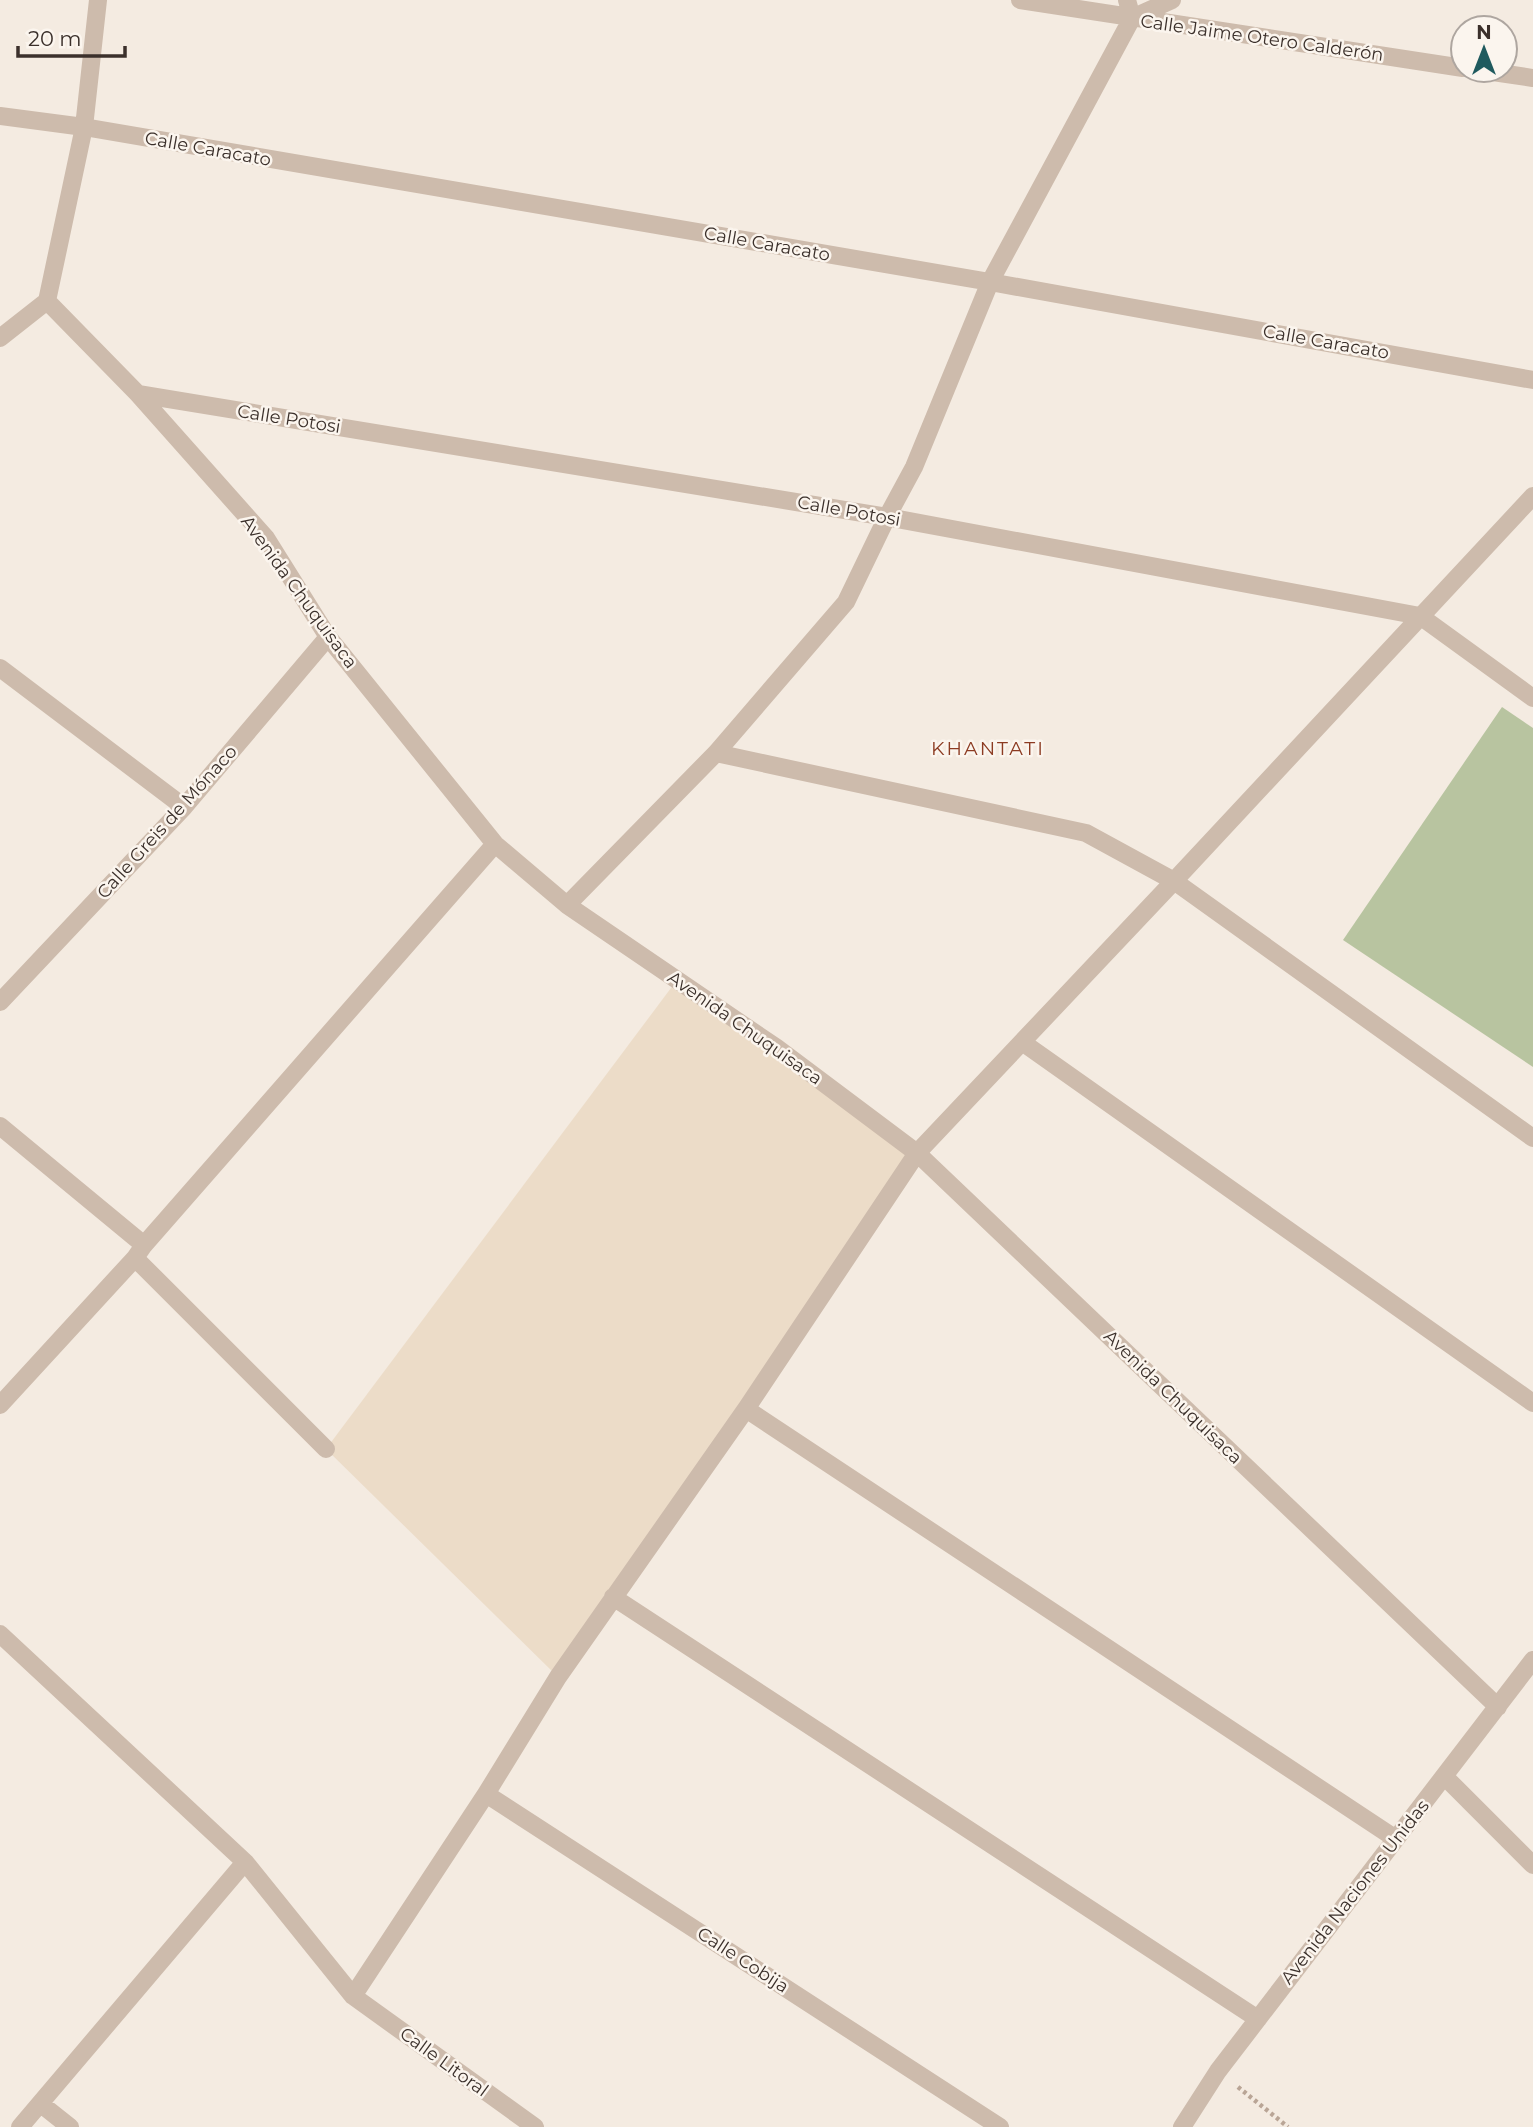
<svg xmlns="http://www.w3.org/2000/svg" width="1533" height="2127" viewBox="0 0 1533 2127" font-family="Montserrat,sans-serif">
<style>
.green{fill:#b8c4a0}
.plaza{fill:#ecdcc8}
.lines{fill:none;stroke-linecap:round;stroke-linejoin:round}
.path{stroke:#b9a596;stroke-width:4.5;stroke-dasharray:3.5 3.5;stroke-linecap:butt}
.minor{stroke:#cdbbac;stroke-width:18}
.labels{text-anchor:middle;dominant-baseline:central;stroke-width:5;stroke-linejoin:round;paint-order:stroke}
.street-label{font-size:18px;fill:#3b302b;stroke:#fbf5ee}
.neighbourhood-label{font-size:19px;letter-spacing:2px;fill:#8c3b22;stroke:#fbf5ee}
</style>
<rect width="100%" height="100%" fill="#f4ebe1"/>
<path class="green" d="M 1502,707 L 1533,728 L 1533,1067 L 1343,940 Z"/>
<path class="plaza" d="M 677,980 L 917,1153 L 558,1677 L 326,1449 Z"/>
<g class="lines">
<path class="path" d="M 1238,2087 L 1288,2127"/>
<path class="minor" d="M 1020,0 L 1463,68
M 1127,0 L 1132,18
M 1479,70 L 1533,78
M 0,116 L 84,127 L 990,282 L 1533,380
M 47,301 L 138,394 L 266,538 L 328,637 L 495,844 L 567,905 L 777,1048 L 917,1153 L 1498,1707
M 0,338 L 47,301 L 84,127 L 98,0
M 138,394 L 887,517 L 1420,616 L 1533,698
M 0,668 L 184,807
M 716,753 L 1086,833 L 1174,881 L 1533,1138
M 567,905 L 716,753 L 846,602 L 887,517 L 914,467 L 990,282 L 1132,18 L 1172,0
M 0,1002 L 184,807 L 328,637
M 1022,1042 L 1533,1403
M 0,1126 L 144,1245
M 135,1258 L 326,1449
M 0,1405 L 135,1258 L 144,1245 L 495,844
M 746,1409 L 1396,1839
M 613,1597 L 1258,2019
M 0,1634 L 245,1862 L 353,1996 L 535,2127
M 1444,1776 L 1533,1865
M 486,1794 L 1000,2127
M 353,1996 L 486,1794 L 558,1677 L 746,1409 L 917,1153 L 1174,881 L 1533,496
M 41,2104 L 70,2127
M 20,2127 L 245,1862
M 1182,2127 L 1218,2071 L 1533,1660"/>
</g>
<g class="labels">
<g class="street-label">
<text transform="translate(1262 38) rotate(8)">Calle Jaime Otero Calderón</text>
<text transform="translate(208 149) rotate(10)">Calle Caracato</text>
<text transform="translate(767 244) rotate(10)">Calle Caracato</text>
<text transform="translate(1326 342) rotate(10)">Calle Caracato</text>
<text transform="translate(289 419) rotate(9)">Calle Potosi</text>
<text transform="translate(849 511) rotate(10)">Calle Potosi</text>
<text transform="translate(299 592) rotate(54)">Avenida Chuquisaca</text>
<text transform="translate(167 822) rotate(-48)">Calle Greis de Mónaco</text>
<text transform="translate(745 1028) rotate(35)">Avenida Chuquisaca</text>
<text transform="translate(1173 1397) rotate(44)">Avenida Chuquisaca</text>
<text transform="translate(1355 1892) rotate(-52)">Avenida Naciones Unidas</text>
<text transform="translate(743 1960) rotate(33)">Calle Cobija</text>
<text transform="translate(444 2062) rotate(36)">Calle Litoral</text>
</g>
<g class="neighbourhood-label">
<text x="988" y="748">KHANTATI</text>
</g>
</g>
<g transform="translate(1484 49)"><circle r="33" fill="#fbf5ee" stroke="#aea6a0" stroke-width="2"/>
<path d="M0-5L12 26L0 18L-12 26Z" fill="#1f5a5e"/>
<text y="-10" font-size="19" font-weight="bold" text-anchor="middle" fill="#3b302b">N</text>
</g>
<path d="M18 46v10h107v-10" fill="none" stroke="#3b302b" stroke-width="3.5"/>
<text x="28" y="46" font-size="21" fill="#3b302b" stroke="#fbf5ee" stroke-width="5" paint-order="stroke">20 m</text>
</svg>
